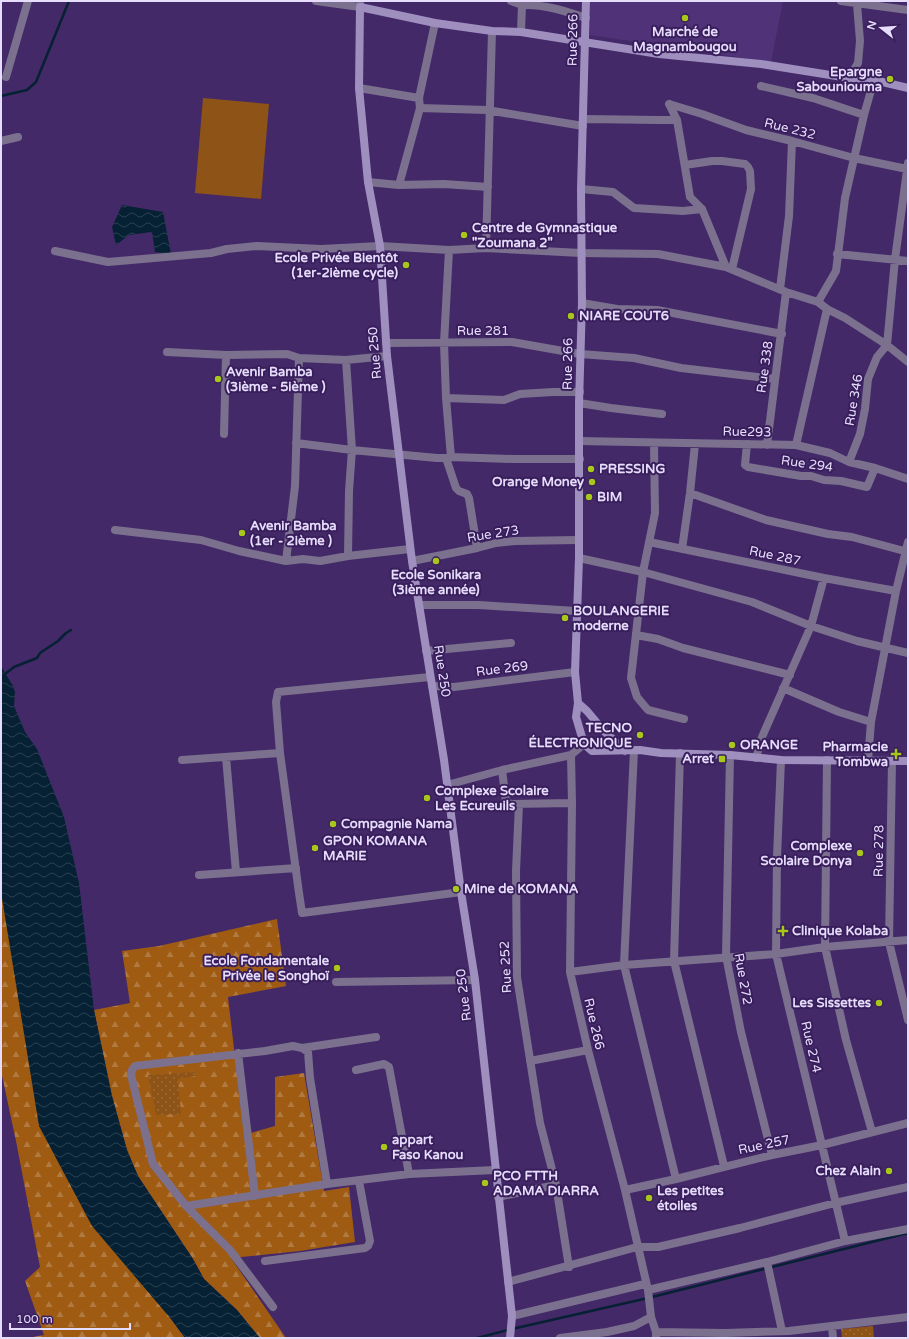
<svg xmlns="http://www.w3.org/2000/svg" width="909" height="1339" viewBox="0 0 909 1339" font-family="'Varela Round',sans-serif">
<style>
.built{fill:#4f3278}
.forest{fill:url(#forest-firs)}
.garden{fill:url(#garden-dots)}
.pitch{fill:#8e5316}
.water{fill:url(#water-waves)}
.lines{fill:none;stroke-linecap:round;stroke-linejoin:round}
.stream{stroke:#052133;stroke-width:2.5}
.street{stroke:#7b718f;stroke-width:8}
.secondary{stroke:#9f8fbf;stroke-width:8}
.poi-dot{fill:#a9c71b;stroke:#391e5c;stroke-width:1.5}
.labels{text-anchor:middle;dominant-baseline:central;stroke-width:4;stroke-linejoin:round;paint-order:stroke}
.poi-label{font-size:13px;font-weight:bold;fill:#e6dcfb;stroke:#391e5c;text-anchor:start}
.street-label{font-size:13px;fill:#e6dcfb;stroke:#391e5c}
</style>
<defs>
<pattern id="forest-firs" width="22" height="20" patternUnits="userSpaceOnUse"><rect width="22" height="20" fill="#9f5b12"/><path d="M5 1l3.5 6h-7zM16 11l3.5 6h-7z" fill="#b17a41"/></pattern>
<pattern id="garden-dots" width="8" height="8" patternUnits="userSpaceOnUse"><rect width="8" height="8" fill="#8e5316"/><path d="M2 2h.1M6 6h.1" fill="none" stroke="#9e6b39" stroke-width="1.8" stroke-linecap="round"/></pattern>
<pattern id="water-waves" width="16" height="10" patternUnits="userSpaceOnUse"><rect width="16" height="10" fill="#052133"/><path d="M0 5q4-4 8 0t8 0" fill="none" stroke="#294151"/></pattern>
</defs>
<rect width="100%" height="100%" fill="#442968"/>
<path class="built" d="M 590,1 L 783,1 L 771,62 L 590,35 Z"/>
<path class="forest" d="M 1,892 L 171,1319 L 185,1338 L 27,1338 L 44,1335 L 25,1281 L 40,1267 L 16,1141 L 1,1071 Z
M 277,919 L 286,986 L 228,997 L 244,1135 L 275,1126 L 275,1077 L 304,1073 L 324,1191 L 349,1187 L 355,1242 L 300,1251 L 231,1258 L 286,1338 L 260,1338 L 237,1310 L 204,1279 L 193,1259 L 138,1176 L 127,1150 L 112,1096 L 94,1010 L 130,1003 L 122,951 L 159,946 Z"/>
<path class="garden" d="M 195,1072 L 195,1076 L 178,1079 L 181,1114 L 156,1115 L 148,1075 Z
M 873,1326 L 874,1338 L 842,1338 L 841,1329 Z"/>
<path class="pitch" d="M 203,98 L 269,104 L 261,199 L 195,193 Z"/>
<path class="water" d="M 122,205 L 163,212 L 171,254 L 155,252 L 152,232 L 129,235 L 116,245 L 112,227 Z
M 1,666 L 13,686 L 15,692 L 14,706 L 25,732 L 37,749 L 64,817 L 79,883 L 94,1010 L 112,1096 L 127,1150 L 138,1176 L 193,1259 L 204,1279 L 237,1310 L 260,1338 L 185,1338 L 171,1319 L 92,1226 L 39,1126 L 1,892 Z"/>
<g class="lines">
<path class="stream" d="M 1,96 L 27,90 L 36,82 L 69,1
M 5,674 L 14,667 L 37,658 L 40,653 L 58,641 L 66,633 L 71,630
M 477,1338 L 512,1329 L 648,1298 L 908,1233"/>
<path class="street" d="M 316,1 L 360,7 L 360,1
M 511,1 L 522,5 L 521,32
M 841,1 L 908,10
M 522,5 C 544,4 565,11 586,18
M 435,23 L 419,98 L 420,108 L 399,185 L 444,184 L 488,187
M 6,77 L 28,1
M 849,78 L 858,63 L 860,41 L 857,4
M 761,86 L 813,98 L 864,115
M 359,88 L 419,98
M 669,104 L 702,114 L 746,130 L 792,141 L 854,158 L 907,169
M 669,104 L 677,120 L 690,197 L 702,209 L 726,267
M 420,108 L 487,110 L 583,126
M 583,119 L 660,120 L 677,120
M 1,141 L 18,137
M 685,165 L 712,161 L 722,161 L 745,164 L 748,167 L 750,171 L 751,189 L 732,269
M 368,182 L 399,185
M 581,189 L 613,192 L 634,208 L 683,211 L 702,209
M 486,248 L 492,31
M 449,250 L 444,343 L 446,398 L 451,457
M 55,251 L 108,262 L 211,253 L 227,249 L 257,246 L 321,249 L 380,246 L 449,250 L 486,248 L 581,253 L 658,254 L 726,267 L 786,292 L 818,302 L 827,309 L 845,318 L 887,345 L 908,362
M 837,254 L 908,261
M 780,289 L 789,216 L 792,141
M 818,302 L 836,271 L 845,198 L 864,115 L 874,80
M 582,303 L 617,309 L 657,310 L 782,334
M 386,343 L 512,342 L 580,354 L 634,358 L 681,368 L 775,379
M 167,352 L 226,355 L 287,354 L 299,358 L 346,360 L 387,356
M 346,360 L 352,450 L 349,491 L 348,556
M 446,398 L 504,400 L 520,394 L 553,392 L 580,392
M 579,403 L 611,408 L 662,414
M 224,434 L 226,355
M 579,441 L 796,445 L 830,453 L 849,462 L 875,468 L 908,479
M 296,443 L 352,450 L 437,458 L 446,458 L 451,457 L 513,459 L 580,459
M 654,443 L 655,513 L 643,572 L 631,678 L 637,697 L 648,710 L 684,719
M 747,444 L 745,465 L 748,467 L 801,476 L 811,476 L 824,480 L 841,481 L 867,487 L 875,468
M 767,445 L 786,292
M 796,445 L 827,309
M 446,458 L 456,488 L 459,491 L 467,494 L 469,498 L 477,548
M 849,462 L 860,434 L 865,409 L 868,379 L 877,357 L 887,345 L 895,259 L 908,163
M 690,493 L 766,520 L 828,534 L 852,537 L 908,552
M 115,530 L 201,540 L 239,551 L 286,561 L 303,559 L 320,561 L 348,556 L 410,549
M 649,542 L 824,578 L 896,591
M 682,549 L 690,493 L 695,444
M 579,558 L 643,572 L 752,602 L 811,626 L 857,641 L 908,653
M 286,561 L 295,486 L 299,358
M 412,561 L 477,548 L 496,543 L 515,541 L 578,540
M 419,605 L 479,605 L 576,611
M 636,635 L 658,639 L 683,648 L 790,675
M 426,651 L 511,643
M 430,677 L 278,692 L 276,702 L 280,753 L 299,893 L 302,913 L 461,892
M 432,686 L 454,687 L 575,672
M 783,688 L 839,712 L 871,722
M 634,750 L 624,965 L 676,1179
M 680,753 L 674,961 L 724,1166
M 571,755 L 572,803 L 570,972 L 588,1050 L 625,1190 L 648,1290 L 651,1317 L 656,1332 L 656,1338
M 730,755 L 726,956 L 741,1032 L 772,1155
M 226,757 L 236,872
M 756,758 L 762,737 L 811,626 L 824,578
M 182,760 L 280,753
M 781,760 L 777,857 L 776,954 L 845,1241
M 827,760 L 825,947 L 846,1040 L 872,1132
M 868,760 L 871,722 L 896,591 L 908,542
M 892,760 L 889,942 L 908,1020
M 502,770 L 506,802 L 511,804 L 572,803
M 447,785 L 502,770 L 571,755 L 584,744
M 519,804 L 516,871 L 517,977 L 540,1123 L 556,1185 L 569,1267
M 199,875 L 296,868
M 570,972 L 624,965 L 776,954 L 825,947 L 908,940
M 336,982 L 475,980
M 302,1048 L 376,1037
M 238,1053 L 255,1196
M 530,1061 L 588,1050
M 356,1070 L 384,1064 L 389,1067 L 409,1174
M 625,1190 L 676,1179 L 772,1155 L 822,1145 L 908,1123
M 498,1197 L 556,1185
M 186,1206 L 327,1184 L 409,1174 L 495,1170
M 265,1261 L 365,1248 L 368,1246 L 370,1241 L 359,1181
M 767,1262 L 782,1331
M 508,1282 L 637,1247 L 658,1247 L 740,1228 L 835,1203 L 908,1187
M 648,1290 L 767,1262 L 845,1241 L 908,1229
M 273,1307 L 230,1250 L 186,1206 L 153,1164 L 131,1075 L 132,1070 L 135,1066 L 265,1051 L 293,1046 L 302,1048 L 308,1052 L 310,1078 L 327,1184
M 512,1316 L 645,1284
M 832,1327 L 833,1338
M 656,1332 L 725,1333 L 789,1331 L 908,1317
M 560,1338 L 607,1332 L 634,1326 L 651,1317"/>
<path class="secondary" d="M 586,1 L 581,189 L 582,303 L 579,403 L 579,558 L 575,672 L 578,703 L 576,717 L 584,744 L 592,751 L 640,750 L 661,753 L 730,755 L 781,760 L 908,761
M 578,703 L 587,711 L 603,730 L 625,751
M 510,1338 L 512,1316 L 475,980 L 461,892 L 444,760 L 412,561 L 387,356 L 380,246 L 368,182 L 359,88 L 360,7 L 435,23 L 492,31 L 521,32 L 659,54 L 761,64 L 849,78 L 874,80 L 908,88"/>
</g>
<g class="poi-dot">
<circle cx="685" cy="18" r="4"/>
<circle cx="890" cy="79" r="4"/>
<circle cx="464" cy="235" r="4"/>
<circle cx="406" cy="265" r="4"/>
<circle cx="571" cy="316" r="4"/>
<circle cx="218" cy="379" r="4"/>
<circle cx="591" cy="469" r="4"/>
<circle cx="592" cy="482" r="4"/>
<circle cx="589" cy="497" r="4"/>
<circle cx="242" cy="533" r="4"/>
<circle cx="436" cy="561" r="4"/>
<circle cx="565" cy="618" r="4"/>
<circle cx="640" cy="735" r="4"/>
<circle cx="732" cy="745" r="4"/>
<path d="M894 748h4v4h4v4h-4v4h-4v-4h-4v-4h4z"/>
<rect x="718" y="755" width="8" height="8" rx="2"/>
<circle cx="427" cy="798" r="4"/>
<circle cx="333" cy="824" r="4"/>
<circle cx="315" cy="848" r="4"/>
<circle cx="860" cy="853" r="4"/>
<circle cx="456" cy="889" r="4"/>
<path d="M781 925h4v4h4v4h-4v4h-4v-4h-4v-4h4z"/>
<circle cx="337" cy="968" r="4"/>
<circle cx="879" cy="1003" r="4"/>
<circle cx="384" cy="1147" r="4"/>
<circle cx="889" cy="1171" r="4"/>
<circle cx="485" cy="1183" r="4"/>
<circle cx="649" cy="1198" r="4"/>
</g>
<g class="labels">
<g class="poi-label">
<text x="685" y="32" text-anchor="middle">Marché de<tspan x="685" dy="15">Magnambougou</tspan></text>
<text x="882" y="72" text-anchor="end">Epargne<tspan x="882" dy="15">Sabouniouma</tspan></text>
<text x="472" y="228">Centre de Gymnastique<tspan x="472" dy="15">"Zoumana 2"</tspan></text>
<text x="398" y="258" text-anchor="end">Ecole Privée Bientôt<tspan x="398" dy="15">(1er-2ième cycle)</tspan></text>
<text x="579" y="316">NIARE COUT6</text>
<text x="226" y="372">Avenir Bamba<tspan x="226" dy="15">(3ième - 5ième )</tspan></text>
<text x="599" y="469">PRESSING</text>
<text x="584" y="482" text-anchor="end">Orange Money</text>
<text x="597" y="497">BIM</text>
<text x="250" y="526">Avenir Bamba<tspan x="250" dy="15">(1er - 2ième )</tspan></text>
<text x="436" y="575" text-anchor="middle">Ecole Sonikara<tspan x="436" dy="15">(3ième année)</tspan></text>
<text x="573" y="611">BOULANGERIE<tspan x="573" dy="15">moderne</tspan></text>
<text x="632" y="728" text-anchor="end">TECNO<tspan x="632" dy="15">ÉLECTRONIQUE</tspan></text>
<text x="740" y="745">ORANGE</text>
<text x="888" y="747" text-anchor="end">Pharmacie<tspan x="888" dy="15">Tombwa</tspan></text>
<text x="714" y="759" text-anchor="end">Arret</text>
<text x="435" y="791">Complexe Scolaire<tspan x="435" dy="15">Les Ecureuils</tspan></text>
<text x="341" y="824">Compagnie Nama</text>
<text x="323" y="841">GPON KOMANA<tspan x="323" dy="15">MARIE</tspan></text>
<text x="852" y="846" text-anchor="end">Complexe<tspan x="852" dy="15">Scolaire Donya</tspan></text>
<text x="464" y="889">Mine de KOMANA</text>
<text x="792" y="931">Clinique Kolaba</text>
<text x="329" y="961" text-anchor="end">Ecole Fondamentale<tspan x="329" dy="15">Privée le Songhoï</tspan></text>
<text x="871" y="1003" text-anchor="end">Les Sissettes</text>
<text x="392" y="1140">appart<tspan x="392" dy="15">Faso Kanou</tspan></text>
<text x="881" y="1171" text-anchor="end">Chez Alain</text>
<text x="493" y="1176">PCO FTTH<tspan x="493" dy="15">ADAMA DIARRA</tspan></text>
<text x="657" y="1191">Les petites<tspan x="657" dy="15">étoiles</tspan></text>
</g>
<g class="street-label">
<text transform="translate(573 40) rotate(-89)">Rue 266</text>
<text transform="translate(790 129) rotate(14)">Rue 232</text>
<text x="483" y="331">Rue 281</text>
<text transform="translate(375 353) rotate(-95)">Rue 250</text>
<text transform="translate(568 364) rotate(-89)">Rue 266</text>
<text transform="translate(765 367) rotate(-82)">Rue 338</text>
<text transform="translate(854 400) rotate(-80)">Rue 346</text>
<text transform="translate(747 432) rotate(1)">Rue293</text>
<text transform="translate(807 464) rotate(8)">Rue 294</text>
<text transform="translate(493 534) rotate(-9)">Rue 273</text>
<text transform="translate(775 556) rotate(12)">Rue 287</text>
<text transform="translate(502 669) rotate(-7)">Rue 269</text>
<text transform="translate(442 671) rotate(81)">Rue 250</text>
<text transform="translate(879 851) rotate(-89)">Rue 278</text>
<text transform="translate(506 967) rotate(-93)">Rue 252</text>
<text transform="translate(743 979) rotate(80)">Rue 272</text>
<text transform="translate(464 995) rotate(-97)">Rue 250</text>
<text transform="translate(594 1024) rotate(77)">Rue 266</text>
<text transform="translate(811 1047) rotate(77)">Rue 274</text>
<text transform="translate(764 1145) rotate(-12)">Rue 257</text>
</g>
</g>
<rect width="909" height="1339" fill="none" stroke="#e6dcfb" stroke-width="4"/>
<g transform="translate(881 28) rotate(287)" stroke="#391e5c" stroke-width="3" paint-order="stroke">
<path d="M0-3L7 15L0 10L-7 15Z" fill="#e6dcfb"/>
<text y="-6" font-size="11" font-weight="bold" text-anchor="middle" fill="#e6dcfb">N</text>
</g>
<path d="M10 1323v6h120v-6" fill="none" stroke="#e6dcfb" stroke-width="2"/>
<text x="16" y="1323" font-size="12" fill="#e6dcfb" stroke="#391e5c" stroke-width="3" paint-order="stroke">100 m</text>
</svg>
